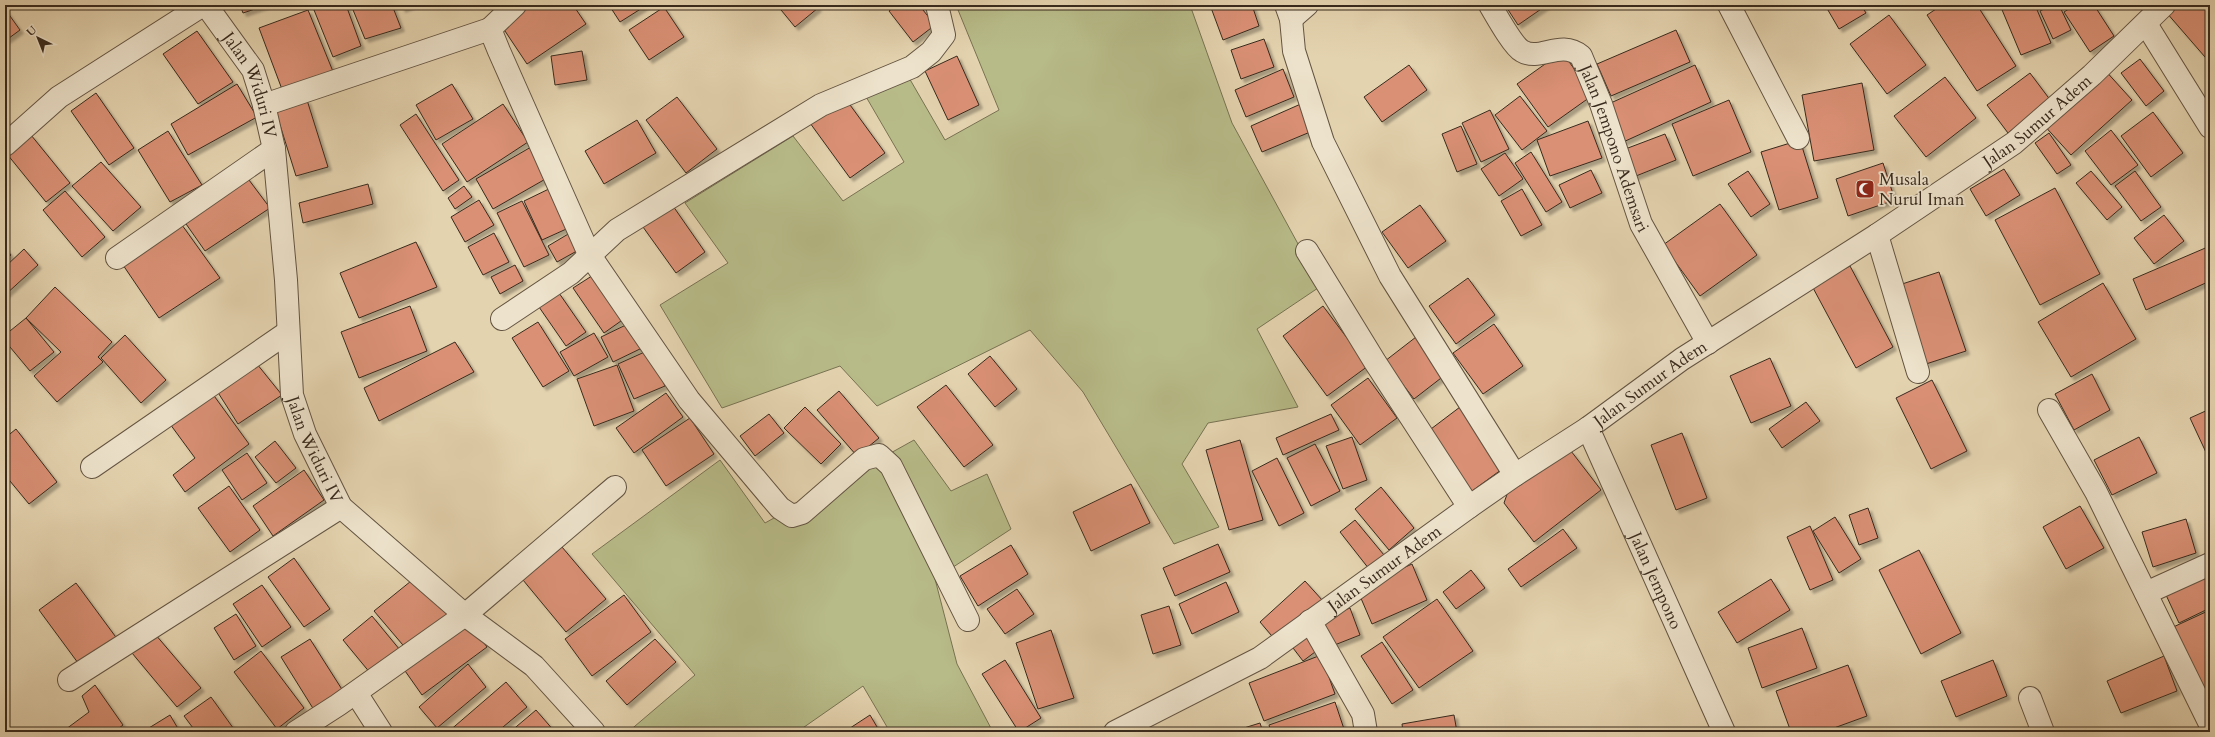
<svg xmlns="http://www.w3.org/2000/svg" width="2215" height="737" viewBox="0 0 2215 737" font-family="Cardo,serif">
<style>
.green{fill:#b7bb88;stroke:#787252}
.building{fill:#da9075;stroke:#382a1d;filter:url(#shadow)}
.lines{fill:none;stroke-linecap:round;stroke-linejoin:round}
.minor-casing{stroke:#635442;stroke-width:24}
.minor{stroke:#ede2cb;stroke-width:22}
.labels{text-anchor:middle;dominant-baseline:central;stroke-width:3.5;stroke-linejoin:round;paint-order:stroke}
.street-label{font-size:17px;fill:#382a1d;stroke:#ede2cb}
.poi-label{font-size:17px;fill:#382a1d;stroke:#ede2cb;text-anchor:start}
</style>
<defs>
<filter id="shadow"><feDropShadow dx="3.5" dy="3.5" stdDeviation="1" flood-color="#0004"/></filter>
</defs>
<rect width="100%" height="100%" fill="#e4d3af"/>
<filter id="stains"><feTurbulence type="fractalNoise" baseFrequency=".005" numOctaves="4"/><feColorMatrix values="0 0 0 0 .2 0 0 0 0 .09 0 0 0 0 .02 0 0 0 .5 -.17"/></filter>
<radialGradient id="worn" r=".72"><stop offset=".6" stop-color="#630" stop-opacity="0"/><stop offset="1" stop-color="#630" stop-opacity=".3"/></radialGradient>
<path class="green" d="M 956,5 L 1190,5 L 1232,123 L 1321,286 L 1257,329 L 1298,407 L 1208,423 L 1182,464 L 1219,527 L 1174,544 L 1083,392 L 1030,330 L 877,406 L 840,366 L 722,408 L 660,305 L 728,263 L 685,203 L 793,136 L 843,201 L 904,162 L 865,95 L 908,76 L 945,140 L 999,110 Z
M 914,440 L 951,491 L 987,474 L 1011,529 L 935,579 L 957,664 L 993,732 L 890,732 L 863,686 L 797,732 L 628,732 L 695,675 L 592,554 L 720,460 L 765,523 Z"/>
<path class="building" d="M 240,5 L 267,5 L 243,13 Z
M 312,5 L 346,5 L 361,46 L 333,57 Z
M 351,5 L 392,5 L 401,28 L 365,39 Z
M 401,5 L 412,5 L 402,9 Z
M 530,5 L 573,5 L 586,24 L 527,64 L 501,25 Z
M 609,5 L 647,5 L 620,22 Z
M 777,5 L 816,5 L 818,8 L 795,27 Z
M 897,5 L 919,5 L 935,25 L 913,42 L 889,11 Z
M 1210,5 L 1252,5 L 1259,26 L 1223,40 Z
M 1505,5 L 1547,5 L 1518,25 Z
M 1825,5 L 1861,5 L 1866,13 L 1839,29 Z
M 1942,5 L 1977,5 L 2016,66 L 1977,91 L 1927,15 Z
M 2000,5 L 2035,5 L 2051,43 L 2021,55 Z
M 2052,5 L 2059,5 L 2071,30 L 2053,39 L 2040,11 Z
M 2075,5 L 2094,5 L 2114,36 L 2090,52 L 2064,12 Z
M 2173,5 L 2210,5 L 2210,52 L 2205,57 L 2166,12 Z
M 664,7 L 684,37 L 649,60 L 629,30 Z
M 5,9 L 20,30 L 5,41 Z
M 308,10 L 334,74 L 283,92 L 259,28 Z
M 1889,15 L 1926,65 L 1887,94 L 1850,44 Z
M 1676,30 L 1690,62 L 1611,96 L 1597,64 Z
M 197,31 L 233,82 L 198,104 L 163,54 Z
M 1264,39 L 1274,67 L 1241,79 L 1231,50 Z
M 582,51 L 587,80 L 555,85 L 551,56 Z
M 1562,52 L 1593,95 L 1548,127 L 1517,84 Z
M 957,56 L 979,105 L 948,120 L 925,71 Z
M 2140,59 L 2164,91 L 2146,106 L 2121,73 Z
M 1409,65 L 1427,90 L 1382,122 L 1364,97 Z
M 1695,65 L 1711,102 L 1621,143 L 1604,106 Z
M 2103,68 L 2132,100 L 2071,155 L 2042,123 Z
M 1283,69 L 1294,97 L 1246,117 L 1235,90 Z
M 2030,73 L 2051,101 L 2008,133 L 1987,105 Z
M 1945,77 L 1976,118 L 1926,157 L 1894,116 Z
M 1862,83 L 1874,150 L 1814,161 L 1802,95 Z
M 237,84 L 257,117 L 188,155 L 171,124 Z
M 452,84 L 473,119 L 436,140 L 416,105 Z
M 96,93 L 134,148 L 109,165 L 71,111 Z
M 1520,96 L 1547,131 L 1522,150 L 1495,115 Z
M 677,97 L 717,149 L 686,173 L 646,120 Z
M 845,98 L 885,153 L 850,178 L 810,123 Z
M 307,100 L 328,167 L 296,176 L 275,109 Z
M 1729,100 L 1751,152 L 1693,176 L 1672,124 Z
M 1303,103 L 1315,130 L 1262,152 L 1251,126 Z
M 503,104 L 528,142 L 467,182 L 442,144 Z
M 1490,110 L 1509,149 L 1481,162 L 1462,123 Z
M 2153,112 L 2183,153 L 2151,177 L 2121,136 Z
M 416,114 L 459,180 L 443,191 L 400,125 Z
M 637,120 L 656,153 L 604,184 L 585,151 Z
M 1588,121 L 1602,158 L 1550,176 L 1537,140 Z
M 1461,126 L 1477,164 L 1457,172 L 1442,134 Z
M 2111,130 L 2138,165 L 2111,185 L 2085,151 Z
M 168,131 L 202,185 L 170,202 L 138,150 Z
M 2049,133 L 2071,165 L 2057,174 L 2035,143 Z
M 1665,134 L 1676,160 L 1631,178 L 1620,151 Z
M 31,135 L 70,183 L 46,202 L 7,154 Z
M 1800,140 L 1818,198 L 1779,210 L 1761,152 Z
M 531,147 L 549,177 L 493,209 L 476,179 Z
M 1531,152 L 1562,202 L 1546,212 L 1515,163 Z
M 1505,153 L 1523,179 L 1499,196 L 1481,169 Z
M 101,162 L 141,207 L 113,231 L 72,186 Z
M 1883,163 L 1895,200 L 1848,216 L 1836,179 Z
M 2004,169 L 2020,195 L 1986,216 L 1970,189 Z
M 1591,170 L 1602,193 L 1570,208 L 1559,185 Z
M 1748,171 L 1770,204 L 1751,217 L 1728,184 Z
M 2091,171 L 2122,207 L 2107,220 L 2076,183 Z
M 2135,171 L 2161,207 L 2141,221 L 2115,186 Z
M 246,176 L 270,208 L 205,251 L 184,221 Z
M 368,184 L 373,204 L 303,223 L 299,203 Z
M 464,186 L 472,197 L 455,209 L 448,198 Z
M 555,186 L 573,226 L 542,240 L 524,201 Z
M 2055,188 L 2100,274 L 2040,305 L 1995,220 Z
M 1522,189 L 1542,225 L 1521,236 L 1501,201 Z
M 65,191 L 105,237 L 82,257 L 43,210 Z
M 479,200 L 494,225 L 465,242 L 451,217 Z
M 522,201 L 549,255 L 524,267 L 497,213 Z
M 1720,204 L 1757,255 L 1700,296 L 1663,245 Z
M 1420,205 L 1446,241 L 1408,268 L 1382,232 Z
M 673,206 L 705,252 L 676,273 L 643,227 Z
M 2164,215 L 2184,241 L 2154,264 L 2134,238 Z
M 182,225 L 220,278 L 159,318 L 123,265 Z
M 575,230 L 584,247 L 557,262 L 548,246 Z
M 494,233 L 509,262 L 483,275 L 468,247 Z
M 416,242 L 437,287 L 359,318 L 340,273 Z
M 2210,246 L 2210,281 L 2146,310 L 2133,279 Z
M 5,248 L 11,255 L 5,261 Z
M 24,249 L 38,265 L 5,295 L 5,267 Z
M 515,265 L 523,281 L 500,294 L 491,277 Z
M 1850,266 L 1893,347 L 1856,368 L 1812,286 Z
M 598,272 L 628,316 L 604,333 L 573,288 Z
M 1939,272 L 1966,351 L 1926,364 L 1899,285 Z
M 1468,278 L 1495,315 L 1456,344 L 1429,306 Z
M 2103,283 L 2136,339 L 2071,377 L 2038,322 Z
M 55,287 L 112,342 L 98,357 L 103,362 L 57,402 L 34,376 L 61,352 L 26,318 Z
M 559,293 L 586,332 L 566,346 L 539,307 Z
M 410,306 L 427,351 L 359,378 L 341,332 Z
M 1323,306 L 1368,366 L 1327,396 L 1283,336 Z
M 26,318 L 54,352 L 30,371 L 5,341 L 5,335 Z
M 538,322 L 569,371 L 543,387 L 512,338 Z
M 630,323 L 642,348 L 613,362 L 601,337 Z
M 1494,324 L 1523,366 L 1483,394 L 1453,353 Z
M 594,333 L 608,357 L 574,376 L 560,352 Z
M 125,335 L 166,380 L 141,403 L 101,358 Z
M 1416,337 L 1445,375 L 1414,399 L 1385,361 Z
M 455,342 L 474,372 L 379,421 L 364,388 Z
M 649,350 L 665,386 L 634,399 L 618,364 Z
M 990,356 L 1017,389 L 995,407 L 968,374 Z
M 1770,358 L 1791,406 L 1751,423 L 1730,376 Z
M 257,364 L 282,395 L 238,424 L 217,391 Z
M 617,365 L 634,411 L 594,426 L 577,379 Z
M 2092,374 L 2110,410 L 2074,430 L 2055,394 Z
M 1368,378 L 1397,418 L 1360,445 L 1331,405 Z
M 1932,380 L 1967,451 L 1931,469 L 1896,398 Z
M 946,385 L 993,445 L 964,467 L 917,407 Z
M 839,391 L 879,438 L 857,456 L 817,410 Z
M 212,393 L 249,444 L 185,492 L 173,475 L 195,458 L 170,424 Z
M 666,393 L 683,417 L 634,453 L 616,428 Z
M 1806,402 L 1820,421 L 1782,448 L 1769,429 Z
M 805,407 L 841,444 L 821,464 L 784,428 Z
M 1460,407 L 1505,467 L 1472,491 L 1427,432 Z
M 2210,409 L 2210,461 L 2190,418 Z
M 769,414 L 784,433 L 755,456 L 740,436 Z
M 1331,414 L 1339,430 L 1283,455 L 1276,438 Z
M 690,418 L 714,454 L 666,486 L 642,450 Z
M 16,429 L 57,482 L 29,504 L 5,475 L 5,438 Z
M 1682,433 L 1707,498 L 1676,510 L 1651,445 Z
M 1352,437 L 1367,480 L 1343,489 L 1326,446 Z
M 2139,437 L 2157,473 L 2112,495 L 2094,460 Z
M 1240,440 L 1263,520 L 1229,530 L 1206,450 Z
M 275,441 L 296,468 L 276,483 L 255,457 Z
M 1315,444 L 1340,491 L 1311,506 L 1287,458 Z
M 1571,451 L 1601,490 L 1534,542 L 1504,503 L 1513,477 Z
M 247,453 L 267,483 L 242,500 L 222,470 Z
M 1277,458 L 1304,513 L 1279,526 L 1252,471 Z
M 304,470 L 324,500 L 273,536 L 253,506 Z
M 1131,484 L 1150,523 L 1091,551 L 1073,512 Z
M 229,486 L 260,530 L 230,552 L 198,508 Z
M 1381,487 L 1414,528 L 1389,550 L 1355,509 Z
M 2080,506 L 2104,548 L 2066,569 L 2043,527 Z
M 1868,508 L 1878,538 L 1859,545 L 1849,515 Z
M 1835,517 L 1861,559 L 1839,573 L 1813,531 Z
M 2186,519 L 2196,553 L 2153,567 L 2142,532 Z
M 1355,520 L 1389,561 L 1373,574 L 1340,532 Z
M 1810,526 L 1833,580 L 1810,590 L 1787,537 Z
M 1563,529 L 1577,548 L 1521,587 L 1508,569 Z
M 1218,544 L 1230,572 L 1175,596 L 1163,568 Z
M 1011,545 L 1028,574 L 978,606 L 960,576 Z
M 562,547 L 606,599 L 566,632 L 523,580 Z
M 1919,550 L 1961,633 L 1921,654 L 1879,570 Z
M 294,558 L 330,609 L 304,627 L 268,577 Z
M 1412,564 L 1427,600 L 1372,624 L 1357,589 Z
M 1471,570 L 1485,588 L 1456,609 L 1443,592 Z
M 2210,574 L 2210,608 L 2179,623 L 2166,595 Z
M 416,577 L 449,616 L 408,651 L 374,611 Z
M 1771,579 L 1790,610 L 1737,643 L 1718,612 Z
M 1305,581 L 1323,601 L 1277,642 L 1260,622 Z
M 1226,582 L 1239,612 L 1192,634 L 1179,604 Z
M 76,583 L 118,640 L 81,667 L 39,610 Z
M 262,585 L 291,627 L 262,647 L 233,604 Z
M 1017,589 L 1034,614 L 1005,634 L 987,609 Z
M 624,595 L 651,632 L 592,676 L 565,639 Z
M 1437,599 L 1473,651 L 1419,688 L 1383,637 Z
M 1169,606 L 1181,645 L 1153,654 L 1141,615 Z
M 1350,608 L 1360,635 L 1332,646 L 1322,619 Z
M 2210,610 L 2210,686 L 2196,692 L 2169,629 Z
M 236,614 L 256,646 L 234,660 L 214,628 Z
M 372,616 L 400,650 L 371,674 L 343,640 Z
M 468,621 L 487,647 L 422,695 L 403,668 Z
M 1802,628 L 1817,668 L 1762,688 L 1748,648 Z
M 1051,630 L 1074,698 L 1038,709 L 1016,643 Z
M 1305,632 L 1319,649 L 1303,661 L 1290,644 Z
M 155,634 L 201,688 L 177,707 L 132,653 Z
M 310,639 L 343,691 L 314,710 L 281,657 Z
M 655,639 L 676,662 L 627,705 L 606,681 Z
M 1382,642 L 1413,690 L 1392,704 L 1361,656 Z
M 261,651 L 304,708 L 277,729 L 234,672 Z
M 1321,655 L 1335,694 L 1264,721 L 1249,683 Z
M 2164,656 L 2177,691 L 2121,713 L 2107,681 Z
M 1005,660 L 1041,718 L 1019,732 L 982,674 Z
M 1993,660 L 2007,696 L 1956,717 L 1941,681 Z
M 468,664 L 486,687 L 437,728 L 419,707 Z
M 1848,665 L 1867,716 L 1823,732 L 1791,732 L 1776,691 Z
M 506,682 L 527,707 L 497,732 L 448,732 Z
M 95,685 L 123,725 L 114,732 L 62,732 L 89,712 L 82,696 Z
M 211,697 L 236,732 L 196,732 L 184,716 Z
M 1335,702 L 1345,732 L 1271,732 L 1269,725 Z
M 536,710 L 555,732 L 510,732 Z
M 170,715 L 180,732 L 144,732 L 144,731 Z
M 870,715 L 880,732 L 844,732 Z
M 1454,715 L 1457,732 L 1403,732 L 1402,724 Z
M 320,722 L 327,732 L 305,732 Z
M 1260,723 L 1263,732 L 1231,732 Z"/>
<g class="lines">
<defs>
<g id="minor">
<path id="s1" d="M 206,5 L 253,70 L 264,105 L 274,149 L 286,280 L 292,395 L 305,434 L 341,507 L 465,615 L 534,666 L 594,732"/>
<path d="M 515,5 L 490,29 L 499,51 L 589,254 L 689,400 L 780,508 L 792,516 L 802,513 L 864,459 L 879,455 L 891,466 L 968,620"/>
<path d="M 1286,5 L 1291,19 L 1307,5"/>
<path id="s2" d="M 1490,5 C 1496,15 1513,46 1522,51 C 1540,62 1560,39 1581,56 L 1601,104 L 1641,224 L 1708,343"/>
<path d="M 1729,5 L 1798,138"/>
<path d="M 1291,19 L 1294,51 L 1323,142 L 1390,276 L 1515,475"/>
<path d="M 2146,24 L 2210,127"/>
<path d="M 264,105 L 490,29"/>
<path d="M 5,145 L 59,97 L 203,5"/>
<path d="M 1877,235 L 1918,372"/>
<path d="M 1307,251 L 1375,362 L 1469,507"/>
<path d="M 117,258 L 274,149"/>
<path d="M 502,319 L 571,273 L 617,230 L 821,105 L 912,67 L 931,52 L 944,35 L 937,5"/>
<path d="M 2049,410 L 2096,492 L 2210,724"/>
<path id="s3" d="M 1588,428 L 1724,732"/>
<path d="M 92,467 L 288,332"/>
<path d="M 2146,593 L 2210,564"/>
<path d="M 1310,621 L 1363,714 L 1366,732"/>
<path d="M 69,680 L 341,507"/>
<path d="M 356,693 L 381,732"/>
<path d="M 2030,698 L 2043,732"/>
<path d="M 296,732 L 338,705 L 465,615 L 615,487"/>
<path id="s4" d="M 1115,732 L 1260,658 L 1469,507 L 1515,475 L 1588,428 L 1682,359 L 1877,235 L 2014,143 L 2092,75 L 2164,5"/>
</g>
</defs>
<use href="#minor" class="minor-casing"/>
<use href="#minor" class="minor"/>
</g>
<defs>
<symbol id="mosque-square" viewBox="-11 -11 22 22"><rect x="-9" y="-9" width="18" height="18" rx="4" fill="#8f2418" stroke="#ede2cb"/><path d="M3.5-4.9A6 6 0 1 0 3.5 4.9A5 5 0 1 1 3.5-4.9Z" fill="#fff"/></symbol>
</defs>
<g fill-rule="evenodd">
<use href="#mosque-square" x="1854" y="178" width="22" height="22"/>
</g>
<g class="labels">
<g class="street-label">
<text stroke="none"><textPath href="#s1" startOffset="93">Jalan Widuri IV</textPath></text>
<text stroke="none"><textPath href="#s4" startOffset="1108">Jalan Sumur Adem</textPath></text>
<text stroke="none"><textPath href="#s2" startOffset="216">Jalan Jempono Ademsari</textPath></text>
<text stroke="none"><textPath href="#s4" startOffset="640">Jalan Sumur Adem</textPath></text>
<text stroke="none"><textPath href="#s1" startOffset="468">Jalan Widuri IV</textPath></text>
<text stroke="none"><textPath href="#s4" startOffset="316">Jalan Sumur Adem</textPath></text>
<text stroke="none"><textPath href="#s3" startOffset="167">Jalan Jempono</textPath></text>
</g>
<g class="poi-label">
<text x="1879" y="179">Musala<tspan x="1879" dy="20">Nurul Iman</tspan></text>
</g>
</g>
<rect width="2215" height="737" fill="none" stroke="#e4d3af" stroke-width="20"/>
<rect x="6" y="6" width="2203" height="725" fill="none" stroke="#382a1d" stroke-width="2"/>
<rect x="10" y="10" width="2195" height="717" fill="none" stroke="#382a1d"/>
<g transform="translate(38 38) rotate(317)" stroke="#ede2cb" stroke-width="3" paint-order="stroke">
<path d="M0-3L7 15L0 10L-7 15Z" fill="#382a1d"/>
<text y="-6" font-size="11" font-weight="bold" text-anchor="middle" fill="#382a1d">U</text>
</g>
<rect width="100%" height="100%" filter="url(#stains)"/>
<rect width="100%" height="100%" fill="url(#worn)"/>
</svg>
